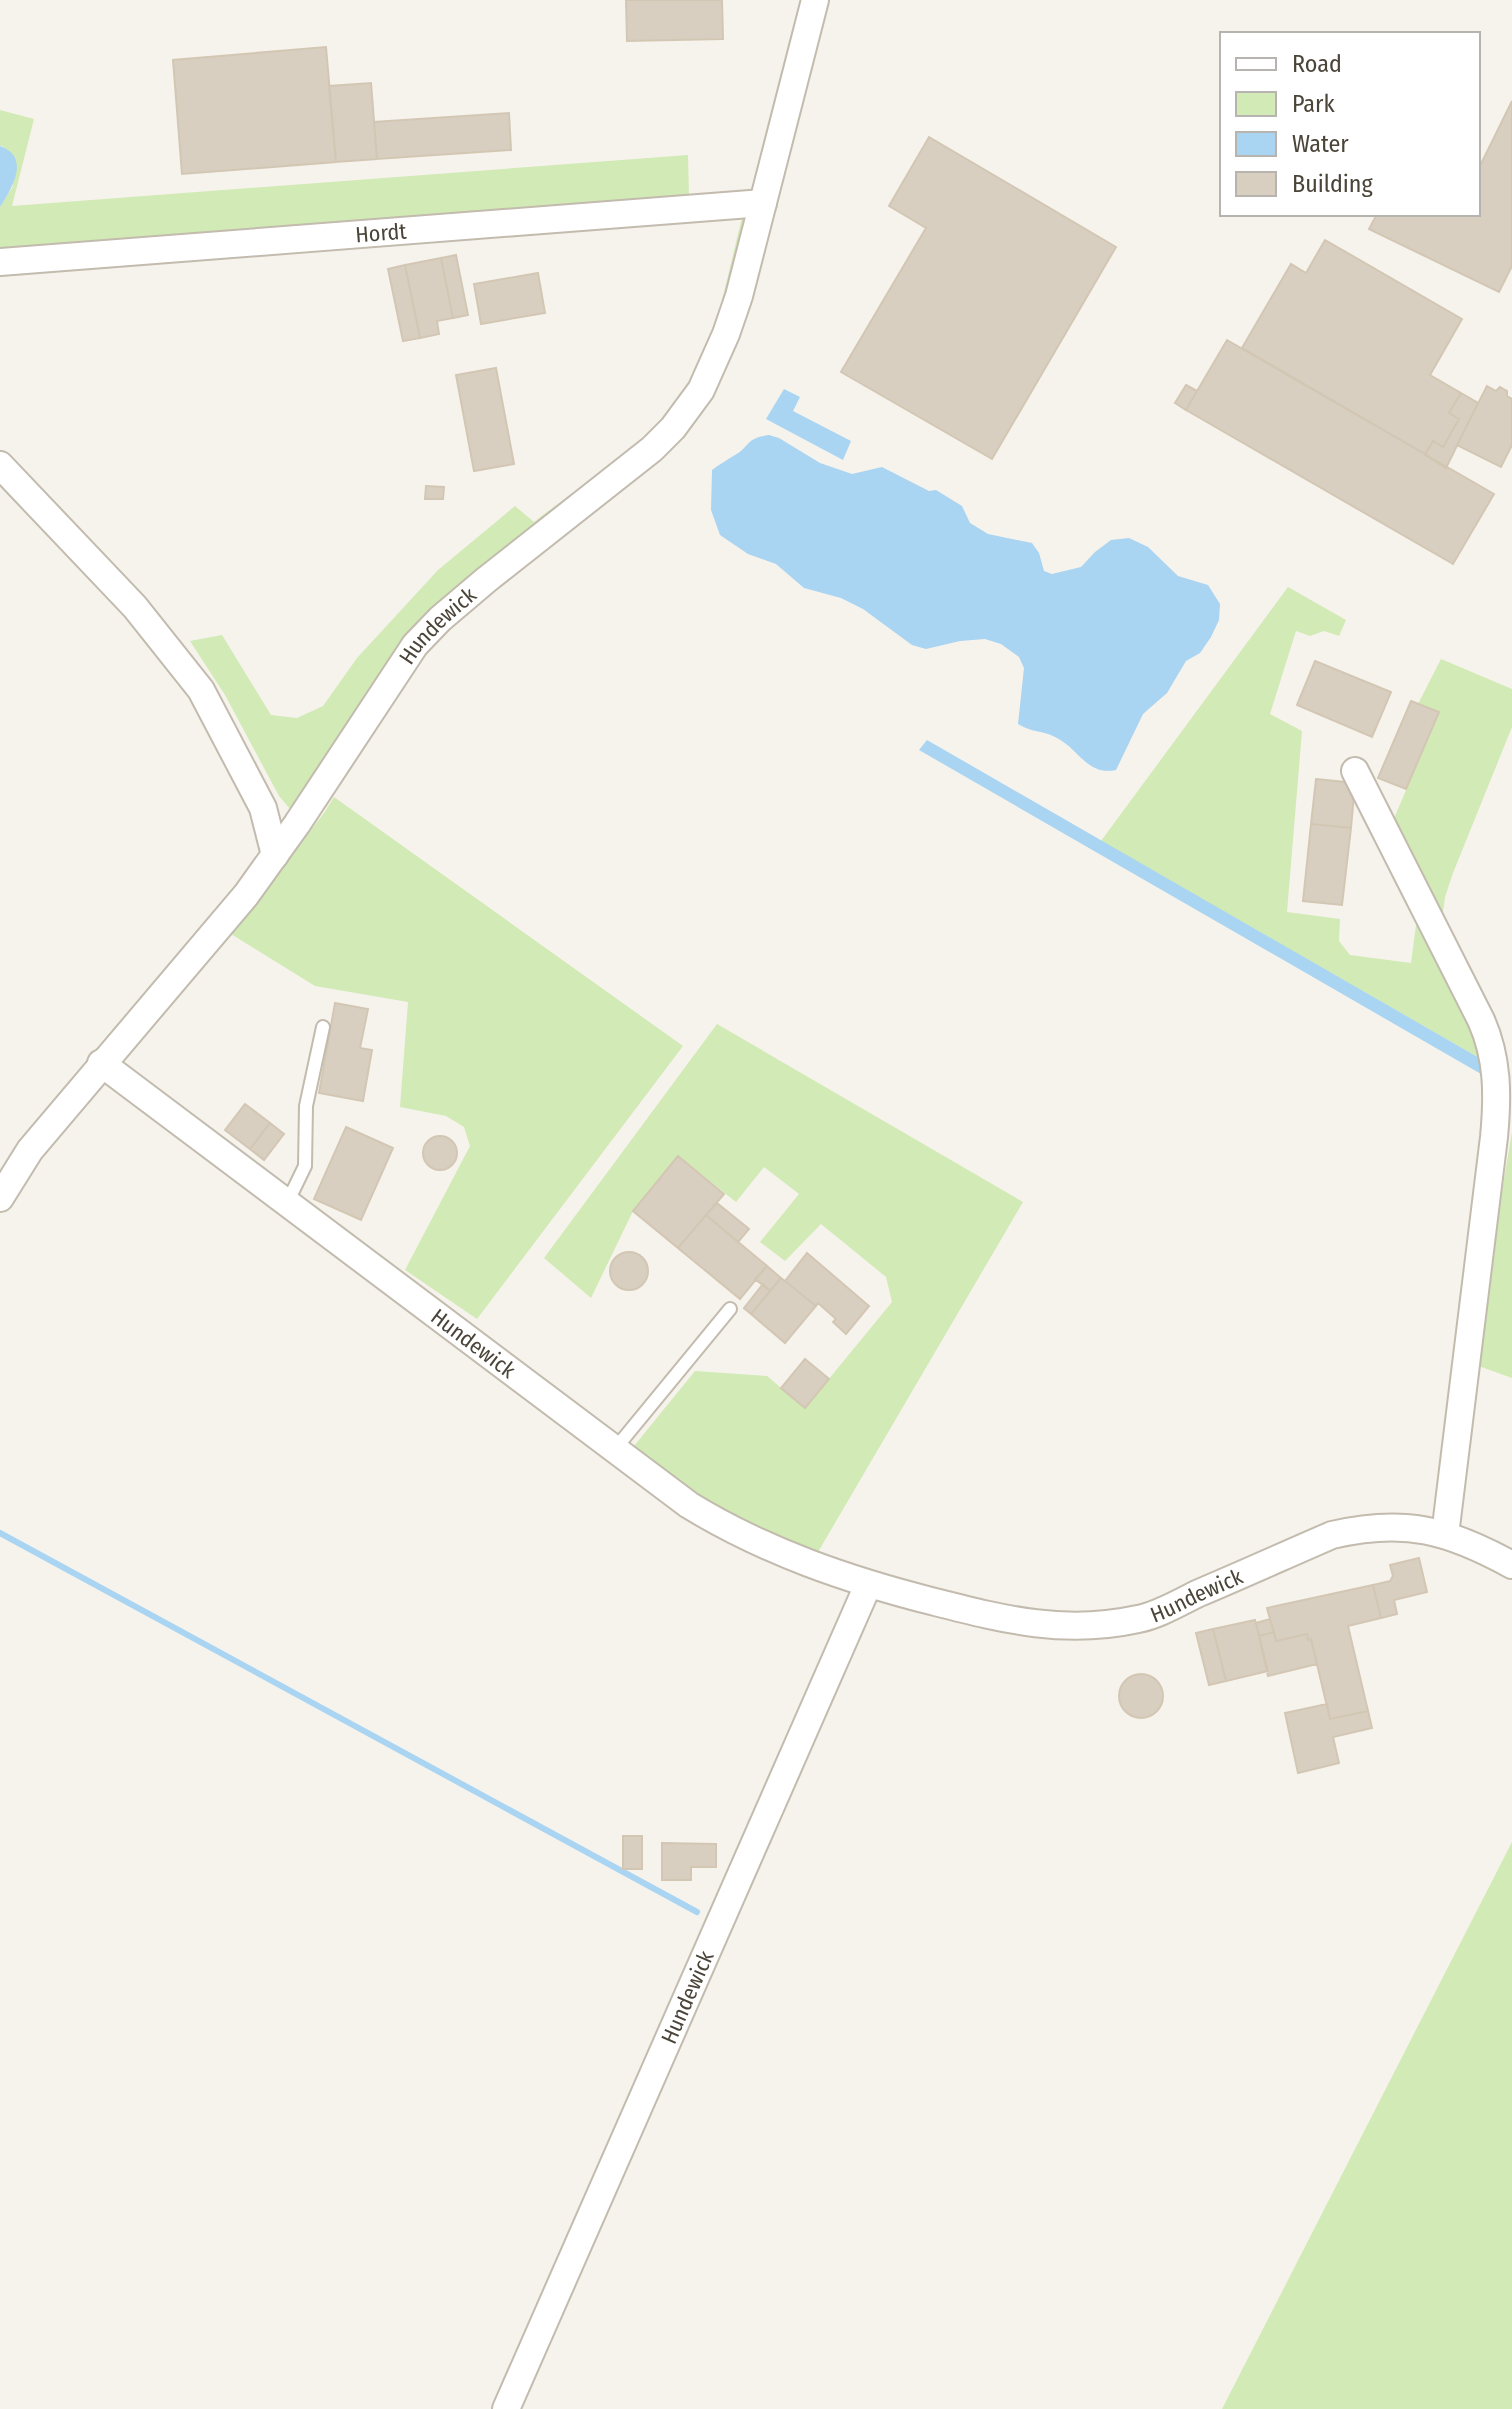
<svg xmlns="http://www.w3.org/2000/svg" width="1512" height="2409" viewBox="0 0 1512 2409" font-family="'Fira Sans Condensed',sans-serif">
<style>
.green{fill:#d2eab5}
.water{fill:#a9d4f2}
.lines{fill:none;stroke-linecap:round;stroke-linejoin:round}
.stream{stroke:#a9d4f2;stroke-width:6}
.building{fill:#d8cfc1;stroke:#d3c7b4;stroke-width:2}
.service-casing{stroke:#c2bbae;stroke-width:16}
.minor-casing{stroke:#c2bbae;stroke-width:30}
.service{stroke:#fff;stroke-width:12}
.minor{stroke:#fff;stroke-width:26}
.labels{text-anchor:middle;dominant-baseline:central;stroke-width:7;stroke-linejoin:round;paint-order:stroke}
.street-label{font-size:22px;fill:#4b4439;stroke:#fff}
</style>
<rect width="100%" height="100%" fill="#f6f3ec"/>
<path class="green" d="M 0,110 L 34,119 L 12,206 L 688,155 L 689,196 L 0,248 L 0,207 L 13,186 L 3,146 L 0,146 Z
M 742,218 L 748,226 L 727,323 L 675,419 L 445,607 L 296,816 L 279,796 L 225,695 L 190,641 L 222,635 L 271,715 L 297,718 L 323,706 L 357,658 L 438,570 L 515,506 L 534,522 C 586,481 670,430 698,370 C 720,322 729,268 742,218 Z
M 1288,587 L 1346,620 L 1339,636 L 1324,631 L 1310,636 L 1296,631 L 1270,714 L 1302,731 L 1287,912 L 1340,919 L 1339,941 L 1350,955 L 1411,963 L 1418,910 L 1488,1063 L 1101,841 Z
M 1441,659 L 1512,689 L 1512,727 L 1453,873 L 1445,897 L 1441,927 L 1392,823 L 1439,713 L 1418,704 Z
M 334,797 L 683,1046 L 477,1319 L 405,1270 L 470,1146 L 464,1127 L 446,1116 L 400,1107 L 408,1002 L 315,986 L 231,934 L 324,813 Z
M 717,1024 L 1023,1202 L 818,1552 L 800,1548 L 719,1510 L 634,1446 L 695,1371 L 767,1376 L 805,1408 L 892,1302 L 886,1277 L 821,1224 L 785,1261 L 760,1242 L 799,1194 L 764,1167 L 736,1202 L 678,1156 L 633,1211 L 591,1298 L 544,1258 Z
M 1512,1132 L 1512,1378 L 1473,1364 Z
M 1512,1842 L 1512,2409 L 1222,2409 Z"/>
<path class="water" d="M 0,146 C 31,157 12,188 0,207 Z
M 784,389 L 800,397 L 793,411 L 851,441 L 843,460 L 766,419 Z
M 769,435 L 779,438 L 820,463 L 852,474 L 882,467 L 929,491 L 936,490 L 962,506 L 970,523 L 988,534 L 1032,543 L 1039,553 L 1044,571 L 1052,574 L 1081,567 L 1095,552 L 1111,540 L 1129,538 L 1148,547 L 1178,576 L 1208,585 L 1220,604 L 1219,620 L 1211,637 L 1200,653 L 1186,661 L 1167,693 L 1143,714 L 1116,770 C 1086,776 1079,748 1055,737 C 1042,730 1032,733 1018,724 L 1024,668 L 1019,657 L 1001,644 L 985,639 L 960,641 L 926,649 L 912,645 L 863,609 L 841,598 L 804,588 L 776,564 L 748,554 L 720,535 L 711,510 L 712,470 C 720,464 727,460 735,455 C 750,447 745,438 769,435 Z
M 927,740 L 1488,1063 L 1488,1078 L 919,750 Z"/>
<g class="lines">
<path class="stream" d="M 0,1533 L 697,1912"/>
</g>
<path class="building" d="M 626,0 L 722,0 L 723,39 L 627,41 Z
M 326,47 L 336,162 L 182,174 L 173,60 Z
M 371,83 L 377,159 L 336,162 L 329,86 Z
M 1512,101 L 1512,266 L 1499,292 L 1369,229 L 1377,214 L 1478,214 L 1478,170 Z
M 509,113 L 511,150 L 377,159 L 374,122 Z
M 929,137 L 1116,247 L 992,459 L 841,372 L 926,228 L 889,206 Z
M 1325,240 L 1462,319 L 1430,375 L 1461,393 L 1449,413 L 1459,419 L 1443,447 L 1433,441 L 1425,454 L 1242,348 L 1291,264 L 1306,273 Z
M 456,255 L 468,315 L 453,318 L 441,258 Z
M 441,258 L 453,318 L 437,321 L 439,334 L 420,338 L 405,265 Z
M 405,265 L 420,338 L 403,341 L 388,269 Z
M 538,273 L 545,313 L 481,324 L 474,284 Z
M 1227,340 L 1494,494 L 1453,564 L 1186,410 Z
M 496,368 L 514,464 L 474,471 L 456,375 Z
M 1186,385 L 1197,391 L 1186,410 L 1175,403 Z
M 1487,386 L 1496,391 L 1500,387 L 1507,391 L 1507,396 L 1512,399 L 1512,445 L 1501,467 L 1457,445 Z
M 1461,393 L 1478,403 L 1446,468 L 1425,455 L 1433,441 L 1443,447 L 1459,419 L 1449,413 Z
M 426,486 L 444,487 L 443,499 L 425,499 Z
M 1315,661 L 1391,692 L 1372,737 L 1297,705 Z
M 1411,701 L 1439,712 L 1406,789 L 1378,778 Z
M 1316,779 L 1355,783 L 1351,828 L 1311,824 Z
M 1311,824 L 1351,828 L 1342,905 L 1303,901 Z
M 335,1003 L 368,1009 L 360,1048 L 372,1050 L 363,1101 L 319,1093 Z
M 245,1104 L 270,1123 L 250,1149 L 225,1130 Z
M 270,1123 L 284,1134 L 264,1160 L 250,1149 Z
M 346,1127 L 393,1148 L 361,1220 L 314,1199 Z
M423 1153a17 17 0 1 1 34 0a17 17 0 1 1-34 0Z
M 678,1156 L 724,1194 L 678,1248 L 633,1211 Z
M 717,1203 L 749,1229 L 738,1242 L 706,1215 Z
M 706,1215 L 767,1266 L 740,1299 L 678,1248 Z
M610 1271a19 19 0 1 1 38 0a19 19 0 1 1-38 0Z
M 807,1253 L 869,1306 L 846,1334 L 833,1322 L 836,1319 L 818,1303 L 816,1306 L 785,1281 Z
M 767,1266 L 781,1278 L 770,1291 L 755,1279 Z
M 781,1278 L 816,1306 L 785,1343 L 751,1314 Z
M 763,1284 L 770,1291 L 751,1314 L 744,1308 Z
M 805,1359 L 829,1379 L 805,1408 L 781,1388 Z
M 1419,1558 L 1427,1592 L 1394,1600 L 1397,1614 L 1381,1618 L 1373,1585 L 1390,1581 L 1393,1576 L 1390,1565 Z
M 1373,1585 L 1381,1618 L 1348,1626 L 1368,1711 L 1330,1719 L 1311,1639 L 1308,1640 L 1307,1634 L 1276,1641 L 1267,1608 Z
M 1270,1619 L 1274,1632 L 1259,1636 L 1256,1623 Z
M 1255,1620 L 1268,1671 L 1226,1681 L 1213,1629 Z
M 1213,1629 L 1226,1681 L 1209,1685 L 1196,1633 Z
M 1274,1632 L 1276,1641 L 1307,1634 L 1308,1640 L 1311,1639 L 1317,1664 L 1268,1676 L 1259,1636 Z
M1119 1696a22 22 0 1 1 44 0a22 22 0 1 1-44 0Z
M 1327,1704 L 1330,1719 L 1368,1711 L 1372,1728 L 1333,1737 L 1339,1763 L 1298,1773 L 1285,1713 Z
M 623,1836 L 642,1836 L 642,1869 L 623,1869 Z
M 662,1843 L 716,1844 L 716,1867 L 691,1867 L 691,1880 L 662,1880 Z"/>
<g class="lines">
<defs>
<path id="service" d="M 287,1203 L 305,1166 L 306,1106 L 323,1027
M 615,1449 L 730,1309"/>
<g id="minor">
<path id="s1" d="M 0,262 L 763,203"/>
<path d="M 0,465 L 135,607 L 201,690 L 263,808 L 275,855"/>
<path d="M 1355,771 L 1481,1020 C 1498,1058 1498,1095 1494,1137 L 1445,1535"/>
<path id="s2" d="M 101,1063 L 689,1505 C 766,1552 848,1580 935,1602 C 1006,1620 1065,1635 1138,1619 C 1159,1615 1180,1602 1199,1593 C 1244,1574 1288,1554 1332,1535 C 1405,1518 1448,1530 1512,1565"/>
<path id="s3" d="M 0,1198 L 30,1150 L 246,895 L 297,824 L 415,645 L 440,619 L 486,580 L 652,449 L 673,428 L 701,390 L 726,334 L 739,296 L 815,0"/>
<path id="s4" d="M 506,2409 L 868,1585"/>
</g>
</defs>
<use href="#service" class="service-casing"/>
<use href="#minor" class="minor-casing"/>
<use href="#service" class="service"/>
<use href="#minor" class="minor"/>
</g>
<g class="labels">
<g class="street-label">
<text stroke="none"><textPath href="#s1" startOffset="382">Hordt</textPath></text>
<text stroke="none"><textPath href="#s3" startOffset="722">Hundewick</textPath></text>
<text stroke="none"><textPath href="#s2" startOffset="466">Hundewick</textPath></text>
<text stroke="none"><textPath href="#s2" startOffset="1270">Hundewick</textPath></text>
<text stroke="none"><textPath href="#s4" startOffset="450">Hundewick</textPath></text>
</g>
</g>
<rect x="1220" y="32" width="260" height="184" fill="#ffffff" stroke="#b7b4b0" stroke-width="2"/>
<rect x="1236" y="58" width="40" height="12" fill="#ffffff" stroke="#b7b4b0" stroke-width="2"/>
<text x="1292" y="72" font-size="24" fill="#4b4439">Road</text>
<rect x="1236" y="92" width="40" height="24" fill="#d2eab5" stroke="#b7b4b0" stroke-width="2"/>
<text x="1292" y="112" font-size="24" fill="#4b4439">Park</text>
<rect x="1236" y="132" width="40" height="24" fill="#a9d4f2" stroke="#b7b4b0" stroke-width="2"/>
<text x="1292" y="152" font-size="24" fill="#4b4439">Water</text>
<rect x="1236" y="172" width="40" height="24" fill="#d8cfc1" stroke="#b7b4b0" stroke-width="2"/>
<text x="1292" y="192" font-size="24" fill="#4b4439">Building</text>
</svg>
